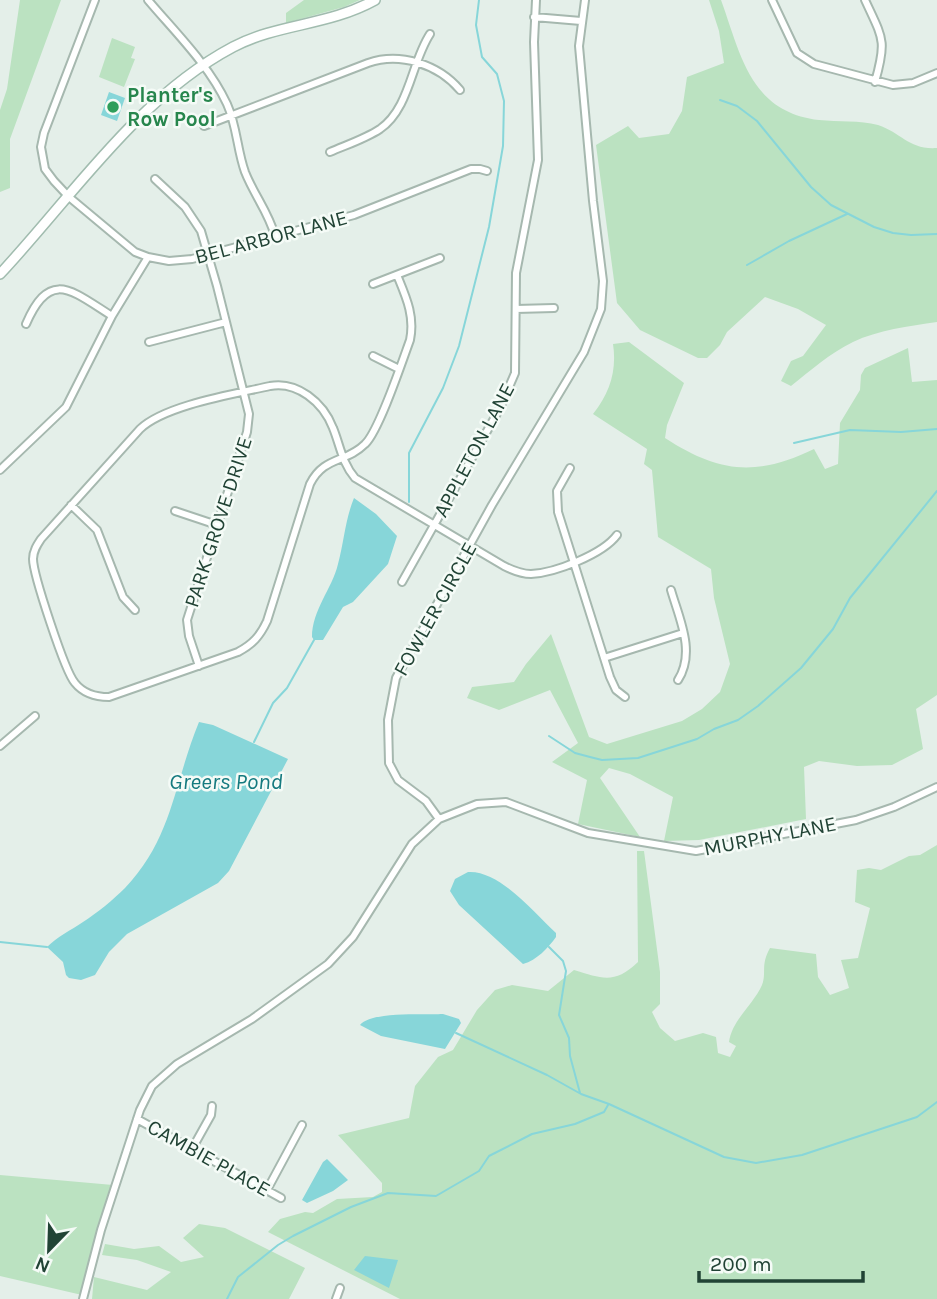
<svg xmlns="http://www.w3.org/2000/svg" width="937" height="1299" viewBox="0 0 937 1299" font-family="Karla,sans-serif">
<style>
.green{fill:#bbe2c1}
.water{fill:#87d6d9}
.lines{fill:none;stroke-linecap:round;stroke-linejoin:round}
.stream{stroke:#87d6d9;stroke-width:2}
.minor-casing{stroke:#a6b8af;stroke-width:10}
.secondary-casing{stroke:#a1bcaf;stroke-width:12}
.minor{stroke:#fff;stroke-width:6}
.secondary{stroke:#fff;stroke-width:9}
.leisure-dot{fill:#2e9e5b;stroke:#f5fbf7;stroke-width:2.5}
.labels{text-anchor:middle;dominant-baseline:central;stroke-width:5;stroke-linejoin:round;paint-order:stroke}
.leisure-label{font-size:21px;font-weight:bold;fill:#27864d;stroke:#f5fbf7;text-anchor:start}
.street-label{font-size:21px;fill:#214335;stroke:#f5fbf7}
.water-label{font-size:23px;font-style:italic;fill:#147a7f;stroke:#f5fbf7}
</style>
<rect width="100%" height="100%" fill="#e4efe9"/>
<path class="green" d="M 20,0 L 61,0 L 10,139 L 10,188 L 0,192 L 0,110 L 7,89 Z
M 304,0 L 360,0 L 344,7 L 286,23 L 286,13 Z
M 709,0 L 721,0 C 741,55 750,112 819,120 C 838,122 860,120 878,125 C 902,133 909,150 937,148 L 937,322 C 909,326 878,330 853,342 C 830,353 810,371 791,386 L 781,381 L 791,361 L 803,356 L 826,325 L 798,309 L 765,297 L 727,332 L 720,345 L 707,358 L 698,358 L 640,330 L 617,303 L 596,145 L 628,126 L 639,138 L 669,134 L 682,111 L 687,77 L 724,63 L 719,31 Z
M 112,38 L 135,47 L 131,58 L 135,59 L 124,87 L 99,77 Z
M 629,342 L 684,383 L 667,425 L 665,438 C 719,473 756,477 814,449 L 825,469 L 838,464 L 840,423 L 860,390 L 861,375 L 865,368 L 908,348 L 912,382 L 937,380 L 937,695 L 916,709 L 923,749 L 892,765 L 857,766 L 819,761 L 804,767 L 806,819 L 699,840 L 664,841 L 673,797 L 630,774 L 609,768 L 600,778 L 640,837 L 578,824 L 587,780 L 552,762 L 578,743 L 550,690 L 499,710 L 467,698 L 472,687 L 514,682 L 526,664 L 551,634 L 589,737 L 607,744 L 682,721 L 702,709 L 720,692 L 730,664 L 714,598 L 711,569 L 658,537 L 652,470 L 644,464 L 647,449 L 593,414 C 610,393 617,370 613,344 Z
M 937,845 L 937,1299 L 400,1299 L 268,1232 L 280,1219 L 305,1212 L 313,1213 L 337,1199 L 373,1197 L 382,1192 L 382,1183 L 338,1135 L 409,1118 L 415,1086 L 438,1057 L 453,1050 L 477,1010 L 495,990 L 512,985 L 548,991 L 574,970 C 603,979 615,984 638,962 L 637,851 L 644,851 L 660,972 L 660,1004 L 652,1012 L 660,1028 L 675,1041 L 703,1033 L 716,1037 L 718,1053 L 730,1057 L 736,1046 L 729,1042 C 732,1020 753,1005 762,985 C 767,972 760,966 770,948 L 816,954 L 818,977 L 830,995 L 849,988 L 841,960 L 858,958 L 870,908 L 855,902 L 857,870 L 869,868 L 881,870 L 909,856 L 920,855 Z
M 0,1175 L 113,1185 L 82,1295 L 0,1276 Z
M 199,1224 L 225,1228 L 305,1268 L 289,1299 L 92,1299 L 94,1277 L 147,1290 L 171,1272 L 137,1260 L 102,1255 L 105,1244 L 134,1249 L 159,1246 L 181,1262 L 204,1257 L 183,1238 Z"/>
<path class="water" d="M 109,92 L 125,98 L 117,121 L 101,115 Z
M 354,498 L 376,514 L 397,536 L 388,564 L 353,602 L 343,607 L 323,640 L 314,640 L 312,637 C 312,610 332,589 338,564 C 344,542 345,520 354,498 Z
M 199,722 L 213,725 L 288,759 L 229,871 L 218,883 L 127,934 L 109,952 L 95,975 L 81,980 L 69,978 L 66,975 L 63,962 L 47,947 C 57,937 71,930 83,922 C 97,913 113,900 125,888 C 173,838 174,782 199,722 Z
M 468,872 C 500,870 534,913 556,933 L 556,937 C 548,948 537,960 523,964 L 459,905 L 450,891 L 455,879 Z
M 443,1014 L 459,1019 L 461,1023 L 445,1049 L 381,1036 L 360,1025 C 371,1011 425,1015 443,1014 Z
M 327,1159 L 348,1180 L 333,1191 L 307,1203 L 302,1200 L 323,1162 Z
M 365,1256 L 398,1260 L 389,1288 L 354,1270 Z"/>
<g class="lines">
<path class="stream" d="M 720,100 L 737,106 L 757,121 L 811,187 L 831,205 L 874,227 L 893,233 L 911,235 L 937,234
M 747,265 L 789,241 L 847,214
M 794,443 L 850,430 L 901,432 L 937,429
M 409,502 L 409,453 L 443,388 L 459,346 L 489,227 L 503,146 L 504,101 L 497,74 L 482,57 L 476,25 L 479,0
M 549,736 L 575,753 L 590,757 L 602,760 L 638,758 L 697,739 L 714,729 L 738,720 L 758,706 L 801,668 L 833,629 L 850,598 L 937,491
M 254,742 L 273,703 L 287,688 L 314,640
M 0,942 L 47,947
M 549,947 L 563,961 L 566,971 L 559,1015 L 569,1038 L 570,1056 L 580,1093
M 456,1033 L 547,1075 L 581,1094 L 609,1104 L 724,1157 L 756,1163 L 802,1155 L 917,1117 L 937,1102
M 227,1299 L 238,1277 L 278,1245 L 293,1236 L 351,1207 L 388,1193 L 436,1196 L 479,1171 L 489,1156 L 532,1134 L 575,1124 L 604,1112 L 608,1105"/>
<defs>
<path id="minor" d="M 95,0 L 44,133 L 41,147 L 45,169 L 54,181 L 69,197 L 135,252 L 148,257 L 169,261 L 192,259 L 354,215 L 471,169 L 480,169 L 487,171
M 148,0 C 175,32 209,65 227,104 C 237,126 237,150 245,172 C 254,195 269,213 275,236
M 772,0 L 797,53 L 814,64 L 893,85 L 913,83 L 937,73
M 865,0 C 883,39 887,40 875,82
M 534,17 L 581,21
M 204,126 L 368,63 C 400,52 438,64 460,90
M 330,152 C 346,145 365,139 380,129 C 410,108 411,63 430,34
M 155,179 L 185,207 L 201,231 L 217,286 L 249,414 L 247,432 L 187,620 L 189,636 L 199,666
M 397,275 C 406,297 415,316 410,340 C 402,362 379,431 365,444 C 346,463 324,456 310,484 L 267,621 C 260,636 253,644 238,652 L 109,697 C 96,697 83,693 75,683 C 65,672 33,574 33,559 C 33,551 37,545 41,539 L 140,429 C 165,405 235,394 270,386 C 297,381 323,402 333,428 C 340,445 342,463 355,478 L 504,566 C 512,570 521,574 531,574 C 555,573 603,554 617,535
M 373,284 L 440,258
M 516,309 L 554,308
M 26,324 C 50,268 72,291 112,316
M 149,342 L 226,322
M 373,356 L 399,369
M 570,468 L 557,491 L 558,512 L 610,677 L 616,690 L 625,697
M 0,470 L 66,407 L 112,316 L 148,257
M 71,505 L 97,530 L 123,597 L 135,610
M 175,511 L 217,525
M 402,582 L 500,408 L 515,373 L 516,273 L 538,160 L 534,42 L 536,0
M 671,590 C 679,618 696,652 678,680
M 604,658 L 683,633
M 0,746 L 35,716
M 439,819 L 426,801 L 398,780 L 389,763 L 388,720 L 396,678 L 492,505 L 584,352 L 601,309 L 603,281 L 593,201 L 579,46 L 585,0
M 137,1119 L 281,1198
M 192,1149 L 211,1115 L 212,1106
M 267,1190 L 302,1125
M 83,1299 L 101,1230 L 140,1110 L 152,1086 L 177,1064 L 252,1019 L 328,964 L 353,937 L 412,844 L 439,819 L 477,804 L 506,802 L 588,833 L 696,851 L 856,820 L 894,807 L 937,787
M 336,1299 L 340,1288"/>
<path id="secondary" d="M 0,274 C 73,196 137,98 233,47 C 279,23 328,26 375,0"/>
</defs>
<use href="#minor" class="minor-casing"/>
<use href="#secondary" class="secondary-casing"/>
<use href="#minor" class="minor"/>
<use href="#secondary" class="secondary"/>
</g>
<circle class="leisure-dot" cx="113" cy="107" r="7"/>
<g class="labels">
<g class="leisure-label">
<text x="127" y="95">Planter's<tspan x="127" dy="24">Row Pool</tspan></text>
</g>
<g class="street-label">
<text transform="translate(271 237) rotate(-15)">BEL ARBOR LANE</text>
<text transform="translate(474 450) rotate(-62)">APPLETON LANE</text>
<text transform="translate(218 522) rotate(-72)">PARK GROVE DRIVE</text>
<text transform="translate(435 609) rotate(-61)">FOWLER CIRCLE</text>
<text transform="translate(770 836) rotate(-11)">MURPHY LANE</text>
<text transform="translate(209 1158) rotate(29)">CAMBIE PLACE</text>
</g>
<g class="water-label">
<text x="226" y="781">Greers Pond</text>
</g>
</g>
<g transform="translate(49 1250) rotate(203)" stroke="#f5fbf7" stroke-width="5" paint-order="stroke">
<path d="M0-5L12 26L0 18L-12 26Z" fill="#214335"/>
<text y="-10" font-size="19" font-weight="bold" text-anchor="middle" fill="#214335">N</text>
</g>
<path d="M699 1271v10h164v-10" fill="none" stroke="#214335" stroke-width="3.5"/>
<text x="710" y="1271" font-size="21" fill="#214335" stroke="#f5fbf7" stroke-width="5" paint-order="stroke">200 m</text>
</svg>
